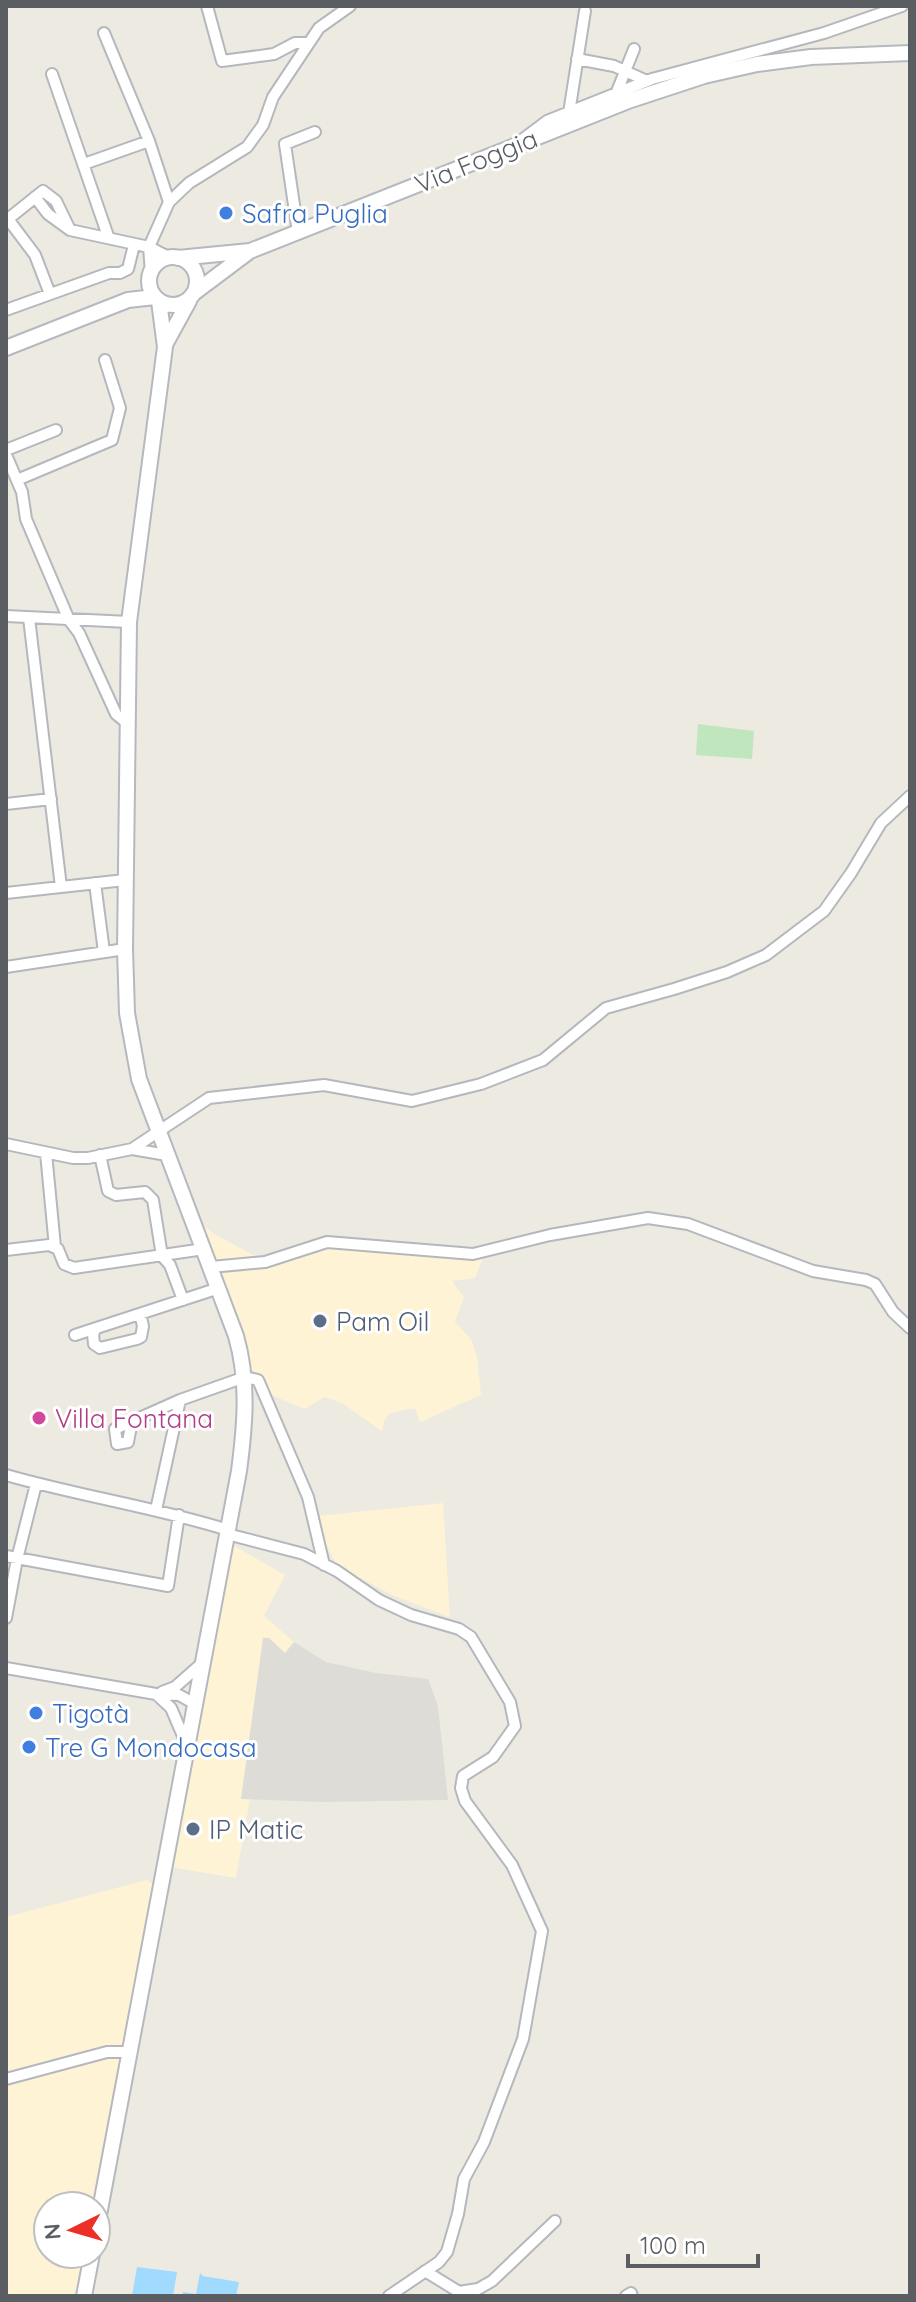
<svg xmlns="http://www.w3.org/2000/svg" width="916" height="2302" viewBox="0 0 916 2302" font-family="Quicksand,sans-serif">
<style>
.commercial{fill:#fef3d5}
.industrial{fill:#dedcd6}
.green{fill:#bfe6bd}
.water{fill:#a0daff}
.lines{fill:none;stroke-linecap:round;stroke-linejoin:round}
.minor-casing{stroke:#b4b8bd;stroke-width:14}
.secondary-casing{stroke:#b5b9bf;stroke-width:18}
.minor{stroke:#fff;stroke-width:10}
.secondary{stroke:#fff;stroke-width:14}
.shop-dot{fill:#3f7fe0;stroke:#fff;stroke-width:3}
.service-dot{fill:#5c6f8a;stroke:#fff;stroke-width:3}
.hotel-dot{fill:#d1479c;stroke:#fff;stroke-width:3}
.labels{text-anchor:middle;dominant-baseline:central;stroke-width:6;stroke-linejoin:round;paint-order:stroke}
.street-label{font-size:26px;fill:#5a5e63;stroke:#fff}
.shop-label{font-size:26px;fill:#366cbe;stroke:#fff;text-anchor:start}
.service-label{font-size:26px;fill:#4e5e75;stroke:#fff;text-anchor:start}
.hotel-label{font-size:26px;fill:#b23c85;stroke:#fff;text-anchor:start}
</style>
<rect width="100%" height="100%" fill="#edeae2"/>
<path class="commercial" d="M 203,1225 L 216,1235 L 257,1257 L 273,1256 L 325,1239 L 485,1254 L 475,1278 L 452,1281 L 464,1297 L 455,1322 L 471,1339 L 477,1357 L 481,1395 L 420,1422 L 415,1408 L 390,1413 L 384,1421 L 382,1431 L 342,1403 L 325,1397 L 304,1409 L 256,1388 L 241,1394 L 232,1341 L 189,1228 Z
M 443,1503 L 450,1617 L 392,1595 L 337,1566 L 326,1544 L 318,1516 Z
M 229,1543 L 285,1575 L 264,1616 L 294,1642 L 285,1653 L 269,1638 L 242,1799 L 250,1799 L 236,1878 L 170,1867 Z
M 147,1880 L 156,1887 L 94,2206 L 48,2206 L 48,2254 L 85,2254 L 77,2296 L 6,2296 L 6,1917 Z"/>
<path class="industrial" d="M 263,1638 L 269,1638 L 285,1653 L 294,1642 L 326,1662 L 376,1673 L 428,1679 L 438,1706 L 448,1800 L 322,1802 L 241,1799 Z"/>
<path class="green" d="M 698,724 L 754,731 L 752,759 L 696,755 Z"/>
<path class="water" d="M 137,2267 L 177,2272 L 173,2296 L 132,2296 Z
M 200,2273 L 203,2276 L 239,2282 L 236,2296 L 182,2296 L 183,2292 L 196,2294 Z"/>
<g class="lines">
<defs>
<path id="minor" d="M 207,6 L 222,61 L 274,54 L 295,43 L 309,43
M 104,33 L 149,141 L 169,202
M 577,59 L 614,66 L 647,81
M 52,74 L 108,236
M 616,94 L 634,49
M 569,113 L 585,11
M 523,139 L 547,121 L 652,79 L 824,33 L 902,6
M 84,164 L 149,141
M 35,197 L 48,214 L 70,230 L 149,247 L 170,258
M 298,232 L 285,144 L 315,132
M 151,273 L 149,247 L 169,202 L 189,183 L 247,147 L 263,125 L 273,97 L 319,28 L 350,6
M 50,294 L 35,255 L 8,219 L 43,191 L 56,201 L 70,230
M 6,310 L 109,273 L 120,273 L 128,269 L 134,245
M 6,450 L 56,430
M 6,455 L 22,492 L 26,519 L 69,620 L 79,633 L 116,714 L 127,723
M 17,480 L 112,440 L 120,408 L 105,360
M 6,616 L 129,622
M 29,618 L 61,887
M 6,804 L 51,799
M 95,883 L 104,952
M 6,893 L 125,880
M 6,967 L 125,949
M 6,1144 L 73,1158 L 88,1158 L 132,1149 L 209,1098 L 324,1085 L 412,1101 L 481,1084 L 543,1060 L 606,1008 L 674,989 L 727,972 L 766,955 L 824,911 L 851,873 L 881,823 L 910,796
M 132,1149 L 167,1155
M 46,1153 L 55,1247
M 100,1155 L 108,1191 L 116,1195 L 145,1192 L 153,1200 L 162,1256 L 170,1265 L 183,1300
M 6,1250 L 49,1245 L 58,1249 L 64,1264 L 74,1268 L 204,1249
M 211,1267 L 265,1262 L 327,1242 L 473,1254 L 550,1235 L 648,1218 L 688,1224 L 813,1271 L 866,1280 L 875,1284 L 893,1312 L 910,1328
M 96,1328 L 93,1334 L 94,1344 L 100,1348 L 137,1339 L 141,1337 L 143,1326 L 140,1314
M 75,1335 L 219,1288
M 132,1421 L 128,1442 L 117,1444 L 115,1429 L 180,1400 L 245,1377 L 258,1380 L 308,1497 L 324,1565
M 6,1475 C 79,1496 155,1507 228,1530
M 156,1510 L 180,1400
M 227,1534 L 304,1554 L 337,1571 L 379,1600 L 411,1615 L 459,1629 L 471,1637 L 510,1702 L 515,1726 L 493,1757 L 463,1776 L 461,1788 L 465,1801 L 512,1865 L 542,1931 L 523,2039 L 484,2142 L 464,2179 L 458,2214 L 447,2252 L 439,2262 L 389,2296
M 6,1556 L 168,1586 L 179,1515
M 6,1618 L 17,1559 L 36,1484
M 6,1668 L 156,1694 L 179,1695 L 195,1704
M 162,1692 L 175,1687 L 200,1665
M 156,1694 L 171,1708 L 186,1743
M 6,2079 L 107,2052 L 130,2052
M 425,2271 L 459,2292 L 478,2289 L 492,2281 L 555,2221
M 626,2296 L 631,2293 L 632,2296"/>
<path id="secondary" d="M149 281a24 24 0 1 1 48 0a24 24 0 1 1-48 0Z
M 178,258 L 250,251 L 631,100 L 704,76 L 757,64 L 811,57 L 910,53
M 194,293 L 250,251
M 166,343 L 189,301
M 6,348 L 128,300 L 155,297
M 96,2231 L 239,1471 C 245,1425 249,1381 236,1336 L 139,1079 L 127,1013 L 125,949 L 129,622 L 165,347 L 159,301
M 84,2296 L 92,2254"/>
</defs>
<use href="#minor" class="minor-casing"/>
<use href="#secondary" class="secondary-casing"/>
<use href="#minor" class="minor"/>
<use href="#secondary" class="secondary"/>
</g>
<g class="shop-dot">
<circle cx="226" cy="213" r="8"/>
<circle cx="36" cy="1713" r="8"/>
<circle cx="29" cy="1747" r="8"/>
</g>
<g class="service-dot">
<circle cx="320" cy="1321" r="8"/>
<circle cx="193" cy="1829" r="8"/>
</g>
<circle class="hotel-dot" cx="39" cy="1418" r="8"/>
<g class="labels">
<g class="street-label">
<text transform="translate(476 161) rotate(-22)">Via Foggia</text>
</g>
<g class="shop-label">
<text x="242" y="213">Safra Puglia</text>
<text x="52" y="1713">Tigotà</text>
<text x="45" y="1747">Tre G Mondocasa</text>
</g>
<g class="service-label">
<text x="336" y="1321">Pam Oil</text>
<text x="209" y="1829">IP Matic</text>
</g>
<g class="hotel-label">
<text x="55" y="1418">Villa Fontana</text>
</g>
</g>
<rect width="916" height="2302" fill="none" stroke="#5a5e63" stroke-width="16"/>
<g transform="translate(72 2230) rotate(265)"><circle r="38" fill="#ffffff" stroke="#bdbfc1" stroke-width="2"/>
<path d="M0-6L14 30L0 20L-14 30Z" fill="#ed2f28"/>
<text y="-12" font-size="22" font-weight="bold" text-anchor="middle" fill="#5a5e63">N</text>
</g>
<path d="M628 2254v12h130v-12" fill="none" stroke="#5a5e63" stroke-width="4"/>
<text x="640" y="2254" font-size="24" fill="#5a5e63" stroke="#ffffff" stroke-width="6" paint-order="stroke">100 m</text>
</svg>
